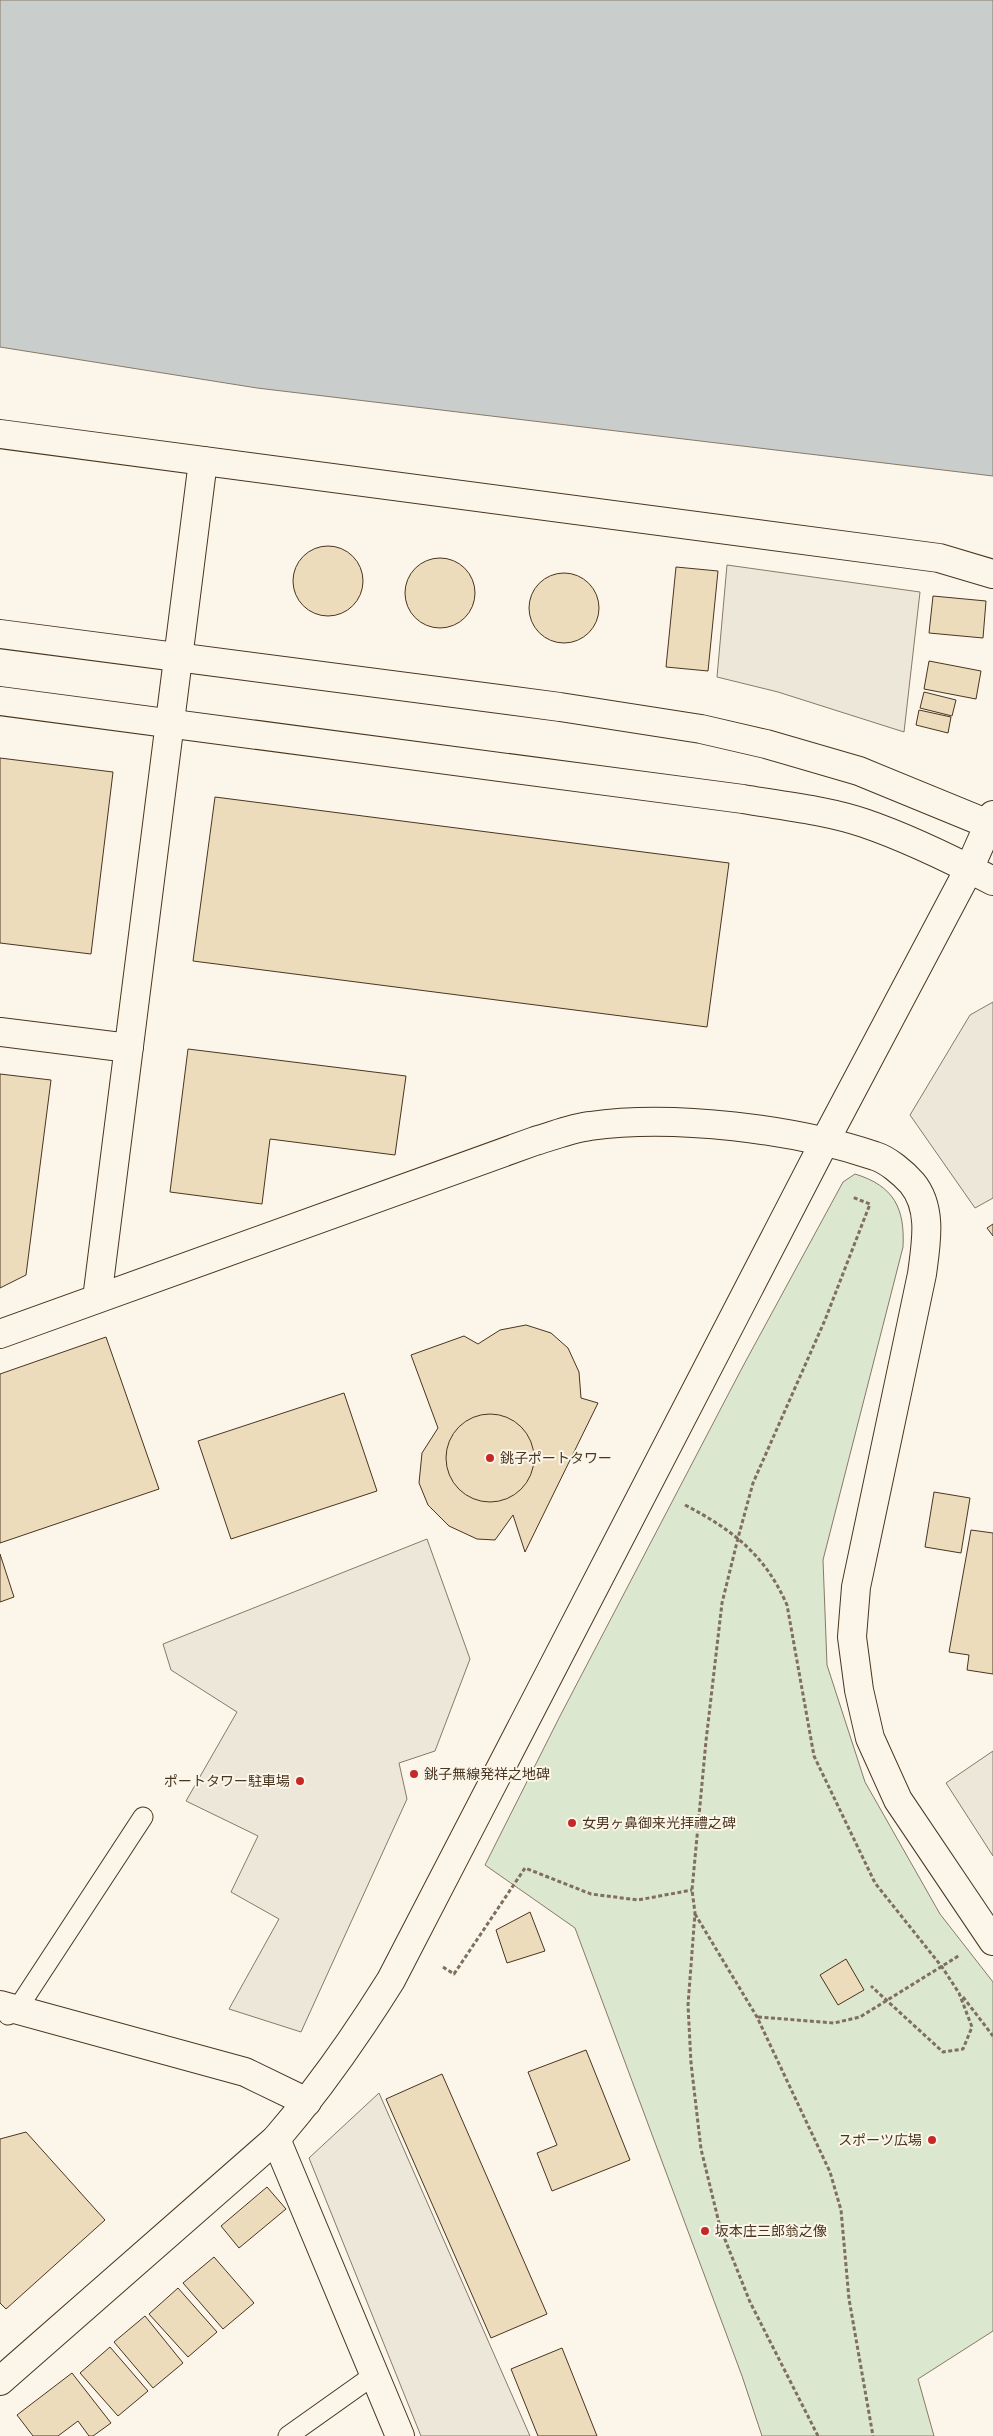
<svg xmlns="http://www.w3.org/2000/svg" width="993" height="2436" viewBox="0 0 993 2436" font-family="Bitter,'Noto Sans JP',serif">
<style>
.green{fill:#dce7d0;stroke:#887966}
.parking{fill:#ede7d9;stroke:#887966}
.water{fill:#c9cecd;stroke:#887966}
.building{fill:#ecdcbc;stroke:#4a3520}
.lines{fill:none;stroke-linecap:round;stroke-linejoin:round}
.lane-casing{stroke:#4a3520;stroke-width:21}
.street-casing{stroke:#4a3520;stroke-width:30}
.secondary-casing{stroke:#4a3520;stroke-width:30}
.path{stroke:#7f6f5c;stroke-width:3;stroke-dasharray:4 2.5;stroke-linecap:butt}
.lane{stroke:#fbf6e9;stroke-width:19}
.street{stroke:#fbf6e9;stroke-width:28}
.secondary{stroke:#fbf6e9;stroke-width:28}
.poi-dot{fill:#c62828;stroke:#fbf6e9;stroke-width:2}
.labels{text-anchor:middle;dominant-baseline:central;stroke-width:4;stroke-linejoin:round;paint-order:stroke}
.poi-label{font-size:14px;fill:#4a3520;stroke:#fbf6e9;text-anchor:start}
</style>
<rect width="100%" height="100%" fill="#fbf6e9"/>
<path class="green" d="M 855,1174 C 894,1186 905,1208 903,1247 L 823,1560 L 827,1665 L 865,1782 L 940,1914 L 993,1982 L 993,2331 L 918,2379 L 934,2436 L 762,2436 L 742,2376 L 575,1928 L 485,1865 L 559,1718 L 742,1368 L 843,1182 Z"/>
<path class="parking" d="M 727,565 L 920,592 L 904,732 L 778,692 L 717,677 Z
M 993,1002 L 993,1198 L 975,1208 L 910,1115 L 970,1015 Z
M 427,1539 L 470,1659 L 435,1751 L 399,1763 L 407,1799 L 301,2032 L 229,2009 L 279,1919 L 231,1892 L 258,1836 L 186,1801 L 237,1712 L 171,1670 L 163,1644 Z
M 993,1751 L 993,1856 L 946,1783 Z
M 379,2093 L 530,2436 L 421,2436 L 309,2158 Z"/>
<path class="water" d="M 0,0 L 993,0 L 993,476 L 257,388 L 0,347 Z"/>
<path class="building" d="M293 581a35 35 0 1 1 70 0a35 35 0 1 1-70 0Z
M405 593a35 35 0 1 1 70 0a35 35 0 1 1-70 0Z
M 676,567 L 718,571 L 708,671 L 666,667 Z
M529 608a35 35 0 1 1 70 0a35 35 0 1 1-70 0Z
M 933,596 L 986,601 L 983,638 L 929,633 Z
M 929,661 L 981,671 L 976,699 L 924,689 Z
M 924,692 L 956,700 L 952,716 L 920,708 Z
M 919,710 L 951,717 L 948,733 L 916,725 Z
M 0,758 L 113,772 L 91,954 L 0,943 Z
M 215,797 L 729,863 L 707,1027 L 193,961 Z
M 188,1049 L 406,1076 L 395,1155 L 270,1139 L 262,1204 L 170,1192 Z
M 0,1074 L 51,1080 L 26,1275 L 0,1288 Z
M 993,1224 L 993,1236 L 987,1228 Z
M 526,1325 L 551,1333 L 568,1348 L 579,1372 L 581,1398 L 598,1403 L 525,1552 L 513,1515 L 495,1540 L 477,1539 L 449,1526 L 428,1505 L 419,1483 L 422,1453 L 438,1428 L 411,1355 L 464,1336 L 478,1344 L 500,1330 Z
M 106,1337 L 159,1489 L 0,1543 L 0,1374 Z
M 344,1393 L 377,1491 L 231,1539 L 198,1441 Z
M446 1458a44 44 0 1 1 88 0a44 44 0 1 1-88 0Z
M 934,1492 L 970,1498 L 961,1553 L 925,1547 Z
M 971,1530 L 993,1533 L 993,1674 L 967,1670 L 969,1655 L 949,1652 Z
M 0,1554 L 14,1597 L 0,1602 Z
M 530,1912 L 545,1951 L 507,1963 L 496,1930 Z
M 846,1959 L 864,1990 L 838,2005 L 820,1975 Z
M 586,2050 L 630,2160 L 552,2191 L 537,2153 L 557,2145 L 528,2072 Z
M 442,2074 L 547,2314 L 491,2338 L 386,2099 Z
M 26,2132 L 105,2220 L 6,2309 L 0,2303 L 0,2139 Z
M 267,2187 L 286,2209 L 239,2248 L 221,2226 Z
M 214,2257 L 254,2303 L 223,2329 L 183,2283 Z
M 178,2288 L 217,2332 L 188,2357 L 149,2314 Z
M 145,2316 L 183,2363 L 153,2388 L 114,2342 Z
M 110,2347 L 148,2391 L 118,2416 L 80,2373 Z
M 562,2348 L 597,2436 L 538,2436 L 511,2369 Z
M 72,2373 L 111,2423 L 93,2436 L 89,2436 L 78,2421 L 58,2436 L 33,2436 L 17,2415 Z"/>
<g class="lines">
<defs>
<path id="lane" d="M 8,2015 L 16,2011 L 143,1817
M 288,2436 L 374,2375"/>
<path id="street" d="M 0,1032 L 129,1048
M 97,1299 L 203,461
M 0,1334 L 535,1141 C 553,1136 572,1128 590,1126 C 674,1114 795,1129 875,1156 C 888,1160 903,1173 912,1183 C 933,1208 926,1244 922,1274 L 856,1587 L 852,1637 L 859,1690 L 870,1738 L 898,1800 L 993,1941
M 0,2005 L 245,2072 L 307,2102
M 276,2139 L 400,2436"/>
<path id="secondary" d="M 0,434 L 939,558 L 993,574
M 0,634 L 560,707 L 701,729 L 766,744 L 859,771 L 993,826
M 0,701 L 743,799 C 783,806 826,810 864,823 C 908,838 951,859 993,881
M 0,2381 L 276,2139 C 319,2089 356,2036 391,1980 L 825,1141 L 969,869 L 993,815"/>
</defs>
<use href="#lane" class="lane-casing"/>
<use href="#street" class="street-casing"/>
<use href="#secondary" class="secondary-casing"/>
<path class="path" d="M 685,1505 C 733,1530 765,1555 787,1605 L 814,1756 L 875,1883 L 942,1967 L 959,1993 L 972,2027 L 963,2049 L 943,2052 L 871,1986
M 695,1914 L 757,2017 L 830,2172 L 841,2210 L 849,2299 L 873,2436
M 443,1967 L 454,1974 L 525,1868 L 591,1894 L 638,1900 L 692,1890
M 963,1997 L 993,2036
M 758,2017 L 834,2023 L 860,2017 L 960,1955
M 818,2436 L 750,2302 L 720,2227 L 701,2149 L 691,2063 L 688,2005 L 695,1913 L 692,1890 L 706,1741 L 722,1603 L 738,1538 L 753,1483 L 825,1320 L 870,1204 L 852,1197"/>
<use href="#lane" class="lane"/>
<use href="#street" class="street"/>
<use href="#secondary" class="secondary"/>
</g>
<g class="poi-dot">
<circle cx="490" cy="1458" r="5"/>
<circle cx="414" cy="1774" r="5"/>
<circle cx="300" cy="1781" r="5"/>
<circle cx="572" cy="1823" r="5"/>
<circle cx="932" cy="2140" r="5"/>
<circle cx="705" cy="2231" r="5"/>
</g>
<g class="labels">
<g class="poi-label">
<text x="500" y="1458">銚子ポートタワー</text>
<text x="424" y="1774">銚子無線発祥之地碑</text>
<text x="290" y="1781" text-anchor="end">ポートタワー駐車場</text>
<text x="582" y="1823">女男ヶ鼻御来光拝禮之碑</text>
<text x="922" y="2140" text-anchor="end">スポーツ広場</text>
<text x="715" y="2231">坂本庄三郎翁之像</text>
</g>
</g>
</svg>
